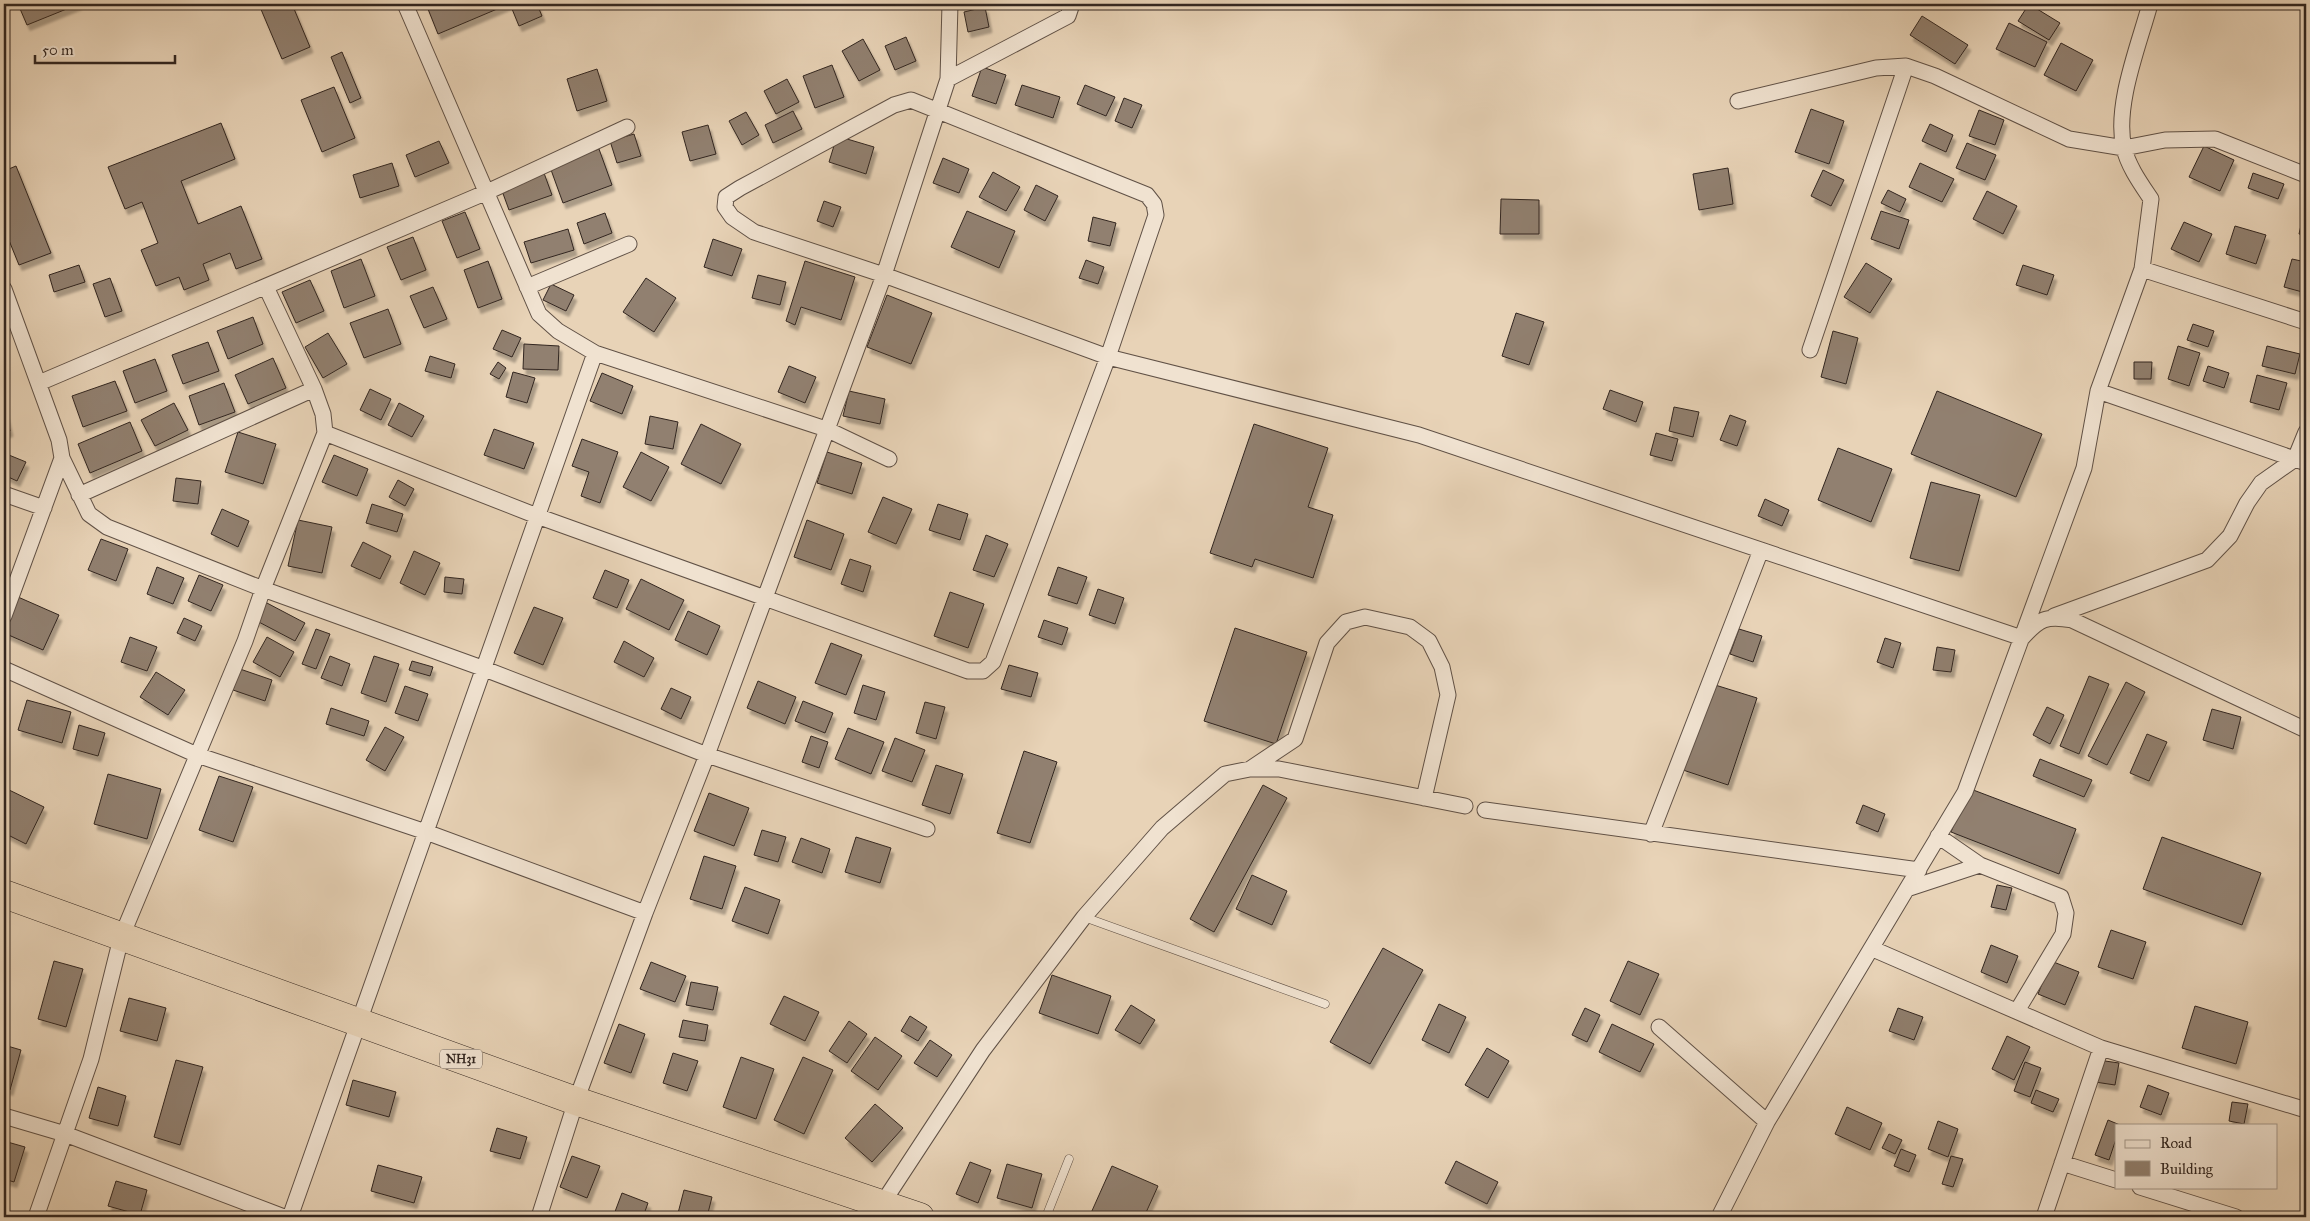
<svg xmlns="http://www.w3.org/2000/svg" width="2310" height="1221" viewBox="0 0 2310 1221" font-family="'IM FELL Great Primer',serif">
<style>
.building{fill:#91806f;stroke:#322620;filter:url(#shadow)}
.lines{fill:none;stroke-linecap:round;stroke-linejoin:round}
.lane-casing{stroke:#605146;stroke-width:9}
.street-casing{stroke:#605146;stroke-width:17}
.highway-casing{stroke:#322620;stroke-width:29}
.lane{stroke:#f0e2d0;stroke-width:8}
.street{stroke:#f0e2d0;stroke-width:15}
.highway{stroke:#e8d3b7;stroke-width:28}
.labels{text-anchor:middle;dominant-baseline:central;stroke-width:4.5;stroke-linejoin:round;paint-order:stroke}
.shield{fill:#f0e2d0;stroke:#6b5e55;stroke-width:1}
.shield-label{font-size:12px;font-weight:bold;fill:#322620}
</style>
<defs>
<filter id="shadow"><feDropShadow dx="3" dy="5.5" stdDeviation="1" flood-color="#0004"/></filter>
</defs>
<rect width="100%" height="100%" fill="#e8d3b7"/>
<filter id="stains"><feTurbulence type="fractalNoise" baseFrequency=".004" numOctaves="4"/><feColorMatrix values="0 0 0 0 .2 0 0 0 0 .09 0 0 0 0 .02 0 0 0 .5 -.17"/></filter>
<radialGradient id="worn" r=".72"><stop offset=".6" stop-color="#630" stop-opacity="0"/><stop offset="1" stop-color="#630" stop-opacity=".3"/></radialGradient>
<path class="building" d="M 18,4 L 79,4 L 27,25 Z
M 269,4 L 292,4 L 310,47 L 282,59 L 260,7 Z
M 426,4 L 509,4 L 438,34 Z
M 510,4 L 537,4 L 542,16 L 519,26 Z
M 2029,4 L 2060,23 L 2049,40 L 2018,21 Z
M 985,7 L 989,27 L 968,32 L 964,12 Z
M 1922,16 L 1968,45 L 1955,64 L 1910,35 Z
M 2009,23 L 2047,42 L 2035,67 L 1996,49 Z
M 906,37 L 916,61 L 895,70 L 885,46 Z
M 863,39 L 880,70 L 859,81 L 842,51 Z
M 2061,43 L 2093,60 L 2076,91 L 2044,75 Z
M 342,52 L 361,98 L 350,103 L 331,57 Z
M 832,65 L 844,97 L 815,108 L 803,76 Z
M 982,67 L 1006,75 L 996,104 L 972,96 Z
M 597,69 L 607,101 L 577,111 L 567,79 Z
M 787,79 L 799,102 L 776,114 L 764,91 Z
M 1022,85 L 1060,97 L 1053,118 L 1015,105 Z
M 1085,85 L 1115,97 L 1106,116 L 1077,104 Z
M 334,87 L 355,138 L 322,152 L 301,100 Z
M 1124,98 L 1142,105 L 1132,128 L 1115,121 Z
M 1811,109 L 1844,121 L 1829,164 L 1795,152 Z
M 1979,110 L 2004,120 L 1995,145 L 1969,136 Z
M 793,111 L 802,129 L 773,143 L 765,125 Z
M 746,112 L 759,135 L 742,145 L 729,121 Z
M 221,123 L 235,159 L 181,181 L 198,224 L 241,206 L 262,259 L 236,269 L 230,253 L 203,264 L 209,280 L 184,290 L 179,277 L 156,286 L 141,250 L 158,243 L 142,202 L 125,209 L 108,167 Z
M 1930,124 L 1953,135 L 1946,152 L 1922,141 Z
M 708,125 L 716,154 L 690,161 L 682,132 Z
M 634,134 L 641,156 L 617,163 L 610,141 Z
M 837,136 L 874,147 L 866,174 L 829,162 Z
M 439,141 L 449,163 L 415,177 L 406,155 Z
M 1967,143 L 1996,155 L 1985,180 L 1956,168 Z
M 2204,146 L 2234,160 L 2220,191 L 2189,177 Z
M 599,149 L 612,185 L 563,203 L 550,167 Z
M 943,158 L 969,169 L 959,193 L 933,183 Z
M 392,163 L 399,186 L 360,198 L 353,175 Z
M 1920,163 L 1954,179 L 1942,202 L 1909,187 Z
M 16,166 L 51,253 L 19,265 L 4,228 L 4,171 Z
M 1728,168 L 1733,204 L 1699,210 L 1693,174 Z
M 1823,170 L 1844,180 L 1831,206 L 1811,196 Z
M 993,172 L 1020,187 L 1006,211 L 979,197 Z
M 544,173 L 552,195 L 509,210 L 501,188 Z
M 2253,173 L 2284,184 L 2278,199 L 2248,188 Z
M 1036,185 L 1058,196 L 1045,221 L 1024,210 Z
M 1888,190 L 1906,199 L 1900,212 L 1881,203 Z
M 1987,191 L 2017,206 L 2003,234 L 1973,219 Z
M 1501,199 L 1539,200 L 1539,234 L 1500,234 Z
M 824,201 L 841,207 L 833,227 L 817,221 Z
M 967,211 L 1015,231 L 999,268 L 951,247 Z
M 1881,211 L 1909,220 L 1899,249 L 1871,239 Z
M 465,212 L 480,249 L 457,258 L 442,221 Z
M 2304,212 L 2306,212 L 2306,235 L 2299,234 Z
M 605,213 L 612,233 L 584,244 L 577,223 Z
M 1093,217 L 1116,223 L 1110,246 L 1088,241 Z
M 2184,222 L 2212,234 L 2199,262 L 2171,249 Z
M 2235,226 L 2266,235 L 2256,264 L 2226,254 Z
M 568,229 L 574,250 L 531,263 L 524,242 Z
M 413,237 L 426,270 L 401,280 L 387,247 Z
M 713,239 L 742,249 L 732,276 L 704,267 Z
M 361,259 L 375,296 L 344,308 L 331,271 Z
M 2292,259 L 2306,262 L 2306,293 L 2284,287 Z
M 1086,260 L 1104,267 L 1098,284 L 1079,278 Z
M 488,261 L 502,299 L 478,308 L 464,270 Z
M 805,261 L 855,277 L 841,320 L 801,307 L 795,325 L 786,321 Z
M 1866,263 L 1892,279 L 1870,313 L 1844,297 Z
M 79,265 L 85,282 L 54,292 L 49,275 Z
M 2023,265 L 2054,275 L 2047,295 L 2016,285 Z
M 758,275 L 786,282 L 780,305 L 752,298 Z
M 110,278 L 122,311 L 105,317 L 93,284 Z
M 646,278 L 676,298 L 654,332 L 623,312 Z
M 310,280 L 324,311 L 296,323 L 282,292 Z
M 551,284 L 574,295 L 566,311 L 543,300 Z
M 433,287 L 447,319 L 424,328 L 410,296 Z
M 887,295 L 932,313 L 911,364 L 867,347 Z
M 388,309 L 401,344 L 364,358 L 350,323 Z
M 1516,313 L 1544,322 L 1529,365 L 1502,356 Z
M 253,317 L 263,344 L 228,359 L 217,331 Z
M 2193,324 L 2214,331 L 2208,347 L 2187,340 Z
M 502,330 L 521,338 L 512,357 L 493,349 Z
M 1833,331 L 1858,338 L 1846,384 L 1821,377 Z
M 328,333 L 347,364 L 323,378 L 305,347 Z
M 208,342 L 219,371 L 183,384 L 172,355 Z
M 524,344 L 559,346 L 558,370 L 523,369 Z
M 2178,346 L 2200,353 L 2189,386 L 2168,379 Z
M 2267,346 L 2300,354 L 2295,374 L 2262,366 Z
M 430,356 L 455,364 L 451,378 L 425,371 Z
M 273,358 L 286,388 L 248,404 L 235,375 Z
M 155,359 L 167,391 L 135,403 L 123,371 Z
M 498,362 L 506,368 L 499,379 L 490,374 Z
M 2134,362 L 2152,362 L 2151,379 L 2134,379 Z
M 789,366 L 816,377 L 805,403 L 778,392 Z
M 2208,366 L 2229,373 L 2224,388 L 2203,381 Z
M 513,372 L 535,378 L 527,403 L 506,397 Z
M 602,373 L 633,386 L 622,414 L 590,401 Z
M 2257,375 L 2287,383 L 2279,410 L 2250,402 Z
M 115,381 L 127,411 L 83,427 L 72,396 Z
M 224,383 L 235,412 L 199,425 L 189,396 Z
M 370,389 L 391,399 L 381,420 L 360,410 Z
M 1610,390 L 1643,402 L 1636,422 L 1603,409 Z
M 849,391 L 885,399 L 880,424 L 843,416 Z
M 1937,391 L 2042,434 L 2016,497 L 1911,454 Z
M 174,403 L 188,430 L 155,446 L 141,420 Z
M 399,403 L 424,416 L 412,437 L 388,425 Z
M 4,406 L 10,431 L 4,433 Z
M 1674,407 L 1699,412 L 1693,437 L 1669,431 Z
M 1730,415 L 1746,421 L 1737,446 L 1720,440 Z
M 650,416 L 678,422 L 673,449 L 645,444 Z
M 130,422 L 142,451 L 90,473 L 78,444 Z
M 701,424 L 741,444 L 721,484 L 681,464 Z
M 1254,424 L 1328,448 L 1308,507 L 1333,515 L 1313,578 L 1255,559 L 1252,567 L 1210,553 Z
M 494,429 L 534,443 L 524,469 L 484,455 Z
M 238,432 L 276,444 L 263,484 L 225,472 Z
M 1656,433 L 1678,439 L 1672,461 L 1650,455 Z
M 582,439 L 618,452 L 600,503 L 581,496 L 589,472 L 572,466 Z
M 1838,448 L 1892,469 L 1871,522 L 1818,500 Z
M 641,452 L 669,467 L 651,501 L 623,487 Z
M 827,452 L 862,463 L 852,494 L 817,483 Z
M 4,453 L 26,462 L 17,481 L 4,475 Z
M 334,455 L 368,469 L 357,496 L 322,482 Z
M 176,478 L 201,481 L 198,504 L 173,501 Z
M 398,480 L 414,489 L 405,506 L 389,497 Z
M 1931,482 L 1980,495 L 1959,571 L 1910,558 Z
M 883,497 L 912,509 L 896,544 L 868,532 Z
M 1765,499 L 1789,510 L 1782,526 L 1758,516 Z
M 372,504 L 403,514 L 397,532 L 366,523 Z
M 938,504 L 968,514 L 960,540 L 929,530 Z
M 222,509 L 249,521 L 238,547 L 211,534 Z
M 298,520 L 332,527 L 322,573 L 288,566 Z
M 807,520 L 844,534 L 831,570 L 794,557 Z
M 986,535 L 1008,544 L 994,577 L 973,570 Z
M 101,539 L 128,549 L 116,581 L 88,570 Z
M 363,542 L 391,556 L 380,579 L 351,566 Z
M 414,551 L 440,563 L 425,595 L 400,583 Z
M 850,559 L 871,566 L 863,592 L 841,584 Z
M 157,567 L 184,578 L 173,604 L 147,594 Z
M 1058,567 L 1087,577 L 1077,604 L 1048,595 Z
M 605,570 L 629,580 L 617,608 L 593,598 Z
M 199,575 L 223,585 L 211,611 L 188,601 Z
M 445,577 L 464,579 L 462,594 L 444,592 Z
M 641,579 L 684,600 L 669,630 L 626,609 Z
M 1098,589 L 1124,598 L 1115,624 L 1089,615 Z
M 950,592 L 984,604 L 968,648 L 934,636 Z
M 18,597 L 59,615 L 43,650 L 4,633 L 4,628 Z
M 265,602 L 305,623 L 295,641 L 255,620 Z
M 534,607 L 563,618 L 543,665 L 514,653 Z
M 688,611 L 720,626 L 707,655 L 675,640 Z
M 184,618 L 202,626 L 195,641 L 177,633 Z
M 1044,620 L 1068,628 L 1062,645 L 1038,637 Z
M 1235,628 L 1307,652 L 1276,744 L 1204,721 Z
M 316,629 L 330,634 L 316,669 L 302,664 Z
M 1739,629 L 1762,636 L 1753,662 L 1730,654 Z
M 130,637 L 157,647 L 147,671 L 121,662 Z
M 267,637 L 294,652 L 280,677 L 253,662 Z
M 1885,638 L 1901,643 L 1893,668 L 1877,662 Z
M 624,641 L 654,658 L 644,677 L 614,662 Z
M 831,643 L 862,655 L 846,695 L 815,683 Z
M 1937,647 L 1955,650 L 1951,672 L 1933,670 Z
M 330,656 L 350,664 L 342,686 L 321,678 Z
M 374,656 L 399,664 L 386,702 L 361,693 Z
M 412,661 L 433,667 L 430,676 L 409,670 Z
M 1009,665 L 1038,673 L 1031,697 L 1001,689 Z
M 240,669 L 272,680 L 265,701 L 233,690 Z
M 156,672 L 185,690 L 168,715 L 140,697 Z
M 2089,676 L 2109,684 L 2079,754 L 2060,746 Z
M 758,681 L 796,697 L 785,724 L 747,708 Z
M 2126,682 L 2145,692 L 2107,765 L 2088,756 Z
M 1712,684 L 1757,698 L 1728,785 L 1683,770 Z
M 863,685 L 885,692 L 876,720 L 854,713 Z
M 405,686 L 428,694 L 418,721 L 395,713 Z
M 671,688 L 691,697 L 681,719 L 661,709 Z
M 27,700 L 71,712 L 62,743 L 18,730 Z
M 803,701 L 833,713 L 825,733 L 795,721 Z
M 925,702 L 945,707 L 936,739 L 916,733 Z
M 2047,707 L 2064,715 L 2050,744 L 2033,735 Z
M 331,708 L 369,721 L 364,736 L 326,724 Z
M 2212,709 L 2241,717 L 2233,749 L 2203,740 Z
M 79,725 L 105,733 L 98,756 L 73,749 Z
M 385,727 L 404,737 L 385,771 L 366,760 Z
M 848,728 L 884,742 L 871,774 L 835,759 Z
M 2147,734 L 2167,742 L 2149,781 L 2130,773 Z
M 811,736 L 828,742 L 819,768 L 802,762 Z
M 895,738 L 925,750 L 912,782 L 882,771 Z
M 1024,751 L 1057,762 L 1030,843 L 997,833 Z
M 2040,759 L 2092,780 L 2084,797 L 2033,776 Z
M 936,765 L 963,774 L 950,814 L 922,805 Z
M 108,774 L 161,789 L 147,839 L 94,824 Z
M 219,776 L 253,787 L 233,842 L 199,830 Z
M 1263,785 L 1287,798 L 1214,932 L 1190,919 Z
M 5,788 L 44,807 L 26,844 L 4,833 Z
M 1968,788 L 2076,829 L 2059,874 L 1951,832 Z
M 709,793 L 749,808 L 734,846 L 694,831 Z
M 1863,805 L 1885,814 L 1878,832 L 1856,823 Z
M 762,830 L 786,837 L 778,862 L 754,855 Z
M 856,837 L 891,848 L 880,883 L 845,872 Z
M 2162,837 L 2261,873 L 2242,925 L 2143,889 Z
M 801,838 L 830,849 L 822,873 L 792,862 Z
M 704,856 L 736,866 L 722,909 L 690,899 Z
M 1252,875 L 1287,891 L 1272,925 L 1236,909 Z
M 1997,885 L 2012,888 L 2006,910 L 1991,907 Z
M 745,887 L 780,900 L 768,934 L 732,921 Z
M 2111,930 L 2146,942 L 2133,979 L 2098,967 Z
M 1991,945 L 2018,956 L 2007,983 L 1981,972 Z
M 1383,948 L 1423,970 L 1370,1064 L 1330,1042 Z
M 54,961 L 83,969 L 66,1027 L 38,1019 Z
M 1628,961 L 1659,974 L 1640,1015 L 1610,1001 Z
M 2051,961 L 2079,972 L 2065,1005 L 2038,994 Z
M 651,962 L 686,976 L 675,1002 L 640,989 Z
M 1052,975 L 1111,996 L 1098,1034 L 1039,1013 Z
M 691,982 L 718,987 L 713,1010 L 686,1005 Z
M 784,996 L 819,1012 L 805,1041 L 770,1024 Z
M 129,998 L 166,1008 L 157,1041 L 120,1031 Z
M 1439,1004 L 1466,1017 L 1449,1053 L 1422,1040 Z
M 1131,1005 L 1155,1020 L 1140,1044 L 1115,1030 Z
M 2195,1006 L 2248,1022 L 2236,1064 L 2182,1048 Z
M 1585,1008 L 1600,1015 L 1587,1042 L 1572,1035 Z
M 1898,1008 L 1923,1017 L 1914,1040 L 1889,1031 Z
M 910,1016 L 927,1027 L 918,1041 L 901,1031 Z
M 683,1020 L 708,1025 L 705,1041 L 679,1037 Z
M 849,1021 L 867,1034 L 847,1063 L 829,1051 Z
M 619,1024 L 645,1034 L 631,1073 L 604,1063 Z
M 1612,1024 L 1654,1044 L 1640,1072 L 1599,1052 Z
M 2007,1036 L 2030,1047 L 2014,1080 L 1992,1069 Z
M 875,1037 L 902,1056 L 878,1090 L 851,1071 Z
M 930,1040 L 952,1055 L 937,1077 L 914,1063 Z
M 4,1045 L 21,1050 L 10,1090 L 4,1088 Z
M 1487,1048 L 1509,1061 L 1488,1098 L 1465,1085 Z
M 673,1053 L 698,1061 L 687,1091 L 663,1083 Z
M 741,1057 L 774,1069 L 756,1119 L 723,1107 Z
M 803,1057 L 833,1070 L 804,1134 L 774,1120 Z
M 176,1060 L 203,1067 L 180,1145 L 154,1137 Z
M 2098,1060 L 2119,1063 L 2115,1085 L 2095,1082 Z
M 2025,1062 L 2041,1068 L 2030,1097 L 2014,1091 Z
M 353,1080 L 396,1092 L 389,1117 L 346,1105 Z
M 2148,1085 L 2169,1093 L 2161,1115 L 2140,1107 Z
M 98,1087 L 126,1096 L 118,1126 L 89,1118 Z
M 2036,1090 L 2059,1099 L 2053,1112 L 2031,1103 Z
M 2232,1102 L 2248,1104 L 2244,1124 L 2229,1121 Z
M 875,1104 L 903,1128 L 872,1162 L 845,1138 Z
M 1847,1107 L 1882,1123 L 1870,1150 L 1835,1134 Z
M 2108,1120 L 2120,1125 L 2116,1125 L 2116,1139 L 2109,1160 L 2095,1155 Z
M 1938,1121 L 1958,1129 L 1948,1157 L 1928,1149 Z
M 497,1128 L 527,1137 L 520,1159 L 490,1151 Z
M 1889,1134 L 1902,1140 L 1895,1154 L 1882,1148 Z
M 4,1141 L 25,1147 L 14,1182 L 4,1179 Z
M 1901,1149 L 1916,1155 L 1909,1172 L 1894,1166 Z
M 572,1156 L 600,1166 L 587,1198 L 560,1187 Z
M 1951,1156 L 1963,1159 L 1953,1187 L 1942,1184 Z
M 1456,1161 L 1498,1182 L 1487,1204 L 1445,1183 Z
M 970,1162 L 991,1170 L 978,1203 L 956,1194 Z
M 1007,1164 L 1042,1174 L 1032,1208 L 997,1198 Z
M 378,1165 L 422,1177 L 414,1203 L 371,1191 Z
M 1112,1166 L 1158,1186 L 1144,1217 L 1101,1217 L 1091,1213 Z
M 116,1181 L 147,1190 L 140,1215 L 108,1206 Z
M 684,1190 L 712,1197 L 707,1217 L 677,1217 Z
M 622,1193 L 648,1203 L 643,1217 L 613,1217 Z"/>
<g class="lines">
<defs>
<path id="lane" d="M 1084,917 L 1325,1004
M 1046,1217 L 1069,1159"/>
<path id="street" d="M 405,4 L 539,314 L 558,331 L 595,353 L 826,429 L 889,459
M 948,79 L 1068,16 L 1072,4
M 1738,101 L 1876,68 L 1906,66 L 1935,76 L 2069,139 L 2124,148 L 2165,140 L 2215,139 L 2306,175
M 2142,269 L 2306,322
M 266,287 L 314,389 L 323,414 L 325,433
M 527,287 L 629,244
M 4,289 L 59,440 L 62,458 L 4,616
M 1810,350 L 1906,66
M 39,383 L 487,192 L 627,127
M 2098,391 L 2306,463
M 62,458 L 89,514 L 107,527 L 263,589 L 482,668 L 707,755 L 927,829
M 4,494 L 44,508
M 79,495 L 314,389
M 2054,616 L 2207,560 L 2230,536 L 2247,503 L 2261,483 L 2295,459 L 2306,432
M 4,669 L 197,755 L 426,832 L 645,913
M 1250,769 L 1295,739 L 1327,643 L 1346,622 L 1365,617 L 1410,627 L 1429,641 L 1442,667 L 1448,695 L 1424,798
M 1485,810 L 1919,870
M 1651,834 L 1761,550
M 1938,836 L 1980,865 L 2061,897 L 2066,913 L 2063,934 L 2017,1011
M 1907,889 L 1980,865
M 1873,949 L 2101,1048 L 2306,1110
M 1659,1027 L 1767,1122
M 4,1116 L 65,1134 L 284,1217
M 2062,1163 L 2116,1180
M 2140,1187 L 2236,1217
M 882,1204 L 983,1050 L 1084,917 L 1162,828 L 1225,774 L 1250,769 L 1279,769 L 1465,806
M 36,1217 L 91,1059 L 121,938 L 245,641 L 263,589 L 325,433 L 537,516 L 968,671 L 983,671 L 993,662 L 1108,357 L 1156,215 L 1154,204 L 1147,195 L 911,100 L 894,105 L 740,188 L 726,197 L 725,207 L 732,217 L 754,232 L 884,275 L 1108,357 L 1419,435 L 2022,638 C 2039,619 2046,615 2072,620 L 2306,730
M 290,1217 L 595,353
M 539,1217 L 576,1101 L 645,913 L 707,755 L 884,275 L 948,79 L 950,4
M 1719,1217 L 1767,1122 L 1965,792 L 2084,468 L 2098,391 L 2142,269 L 2151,199 C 2141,184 2128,166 2124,148 C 2114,106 2139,45 2150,4
M 2044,1217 L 2101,1048"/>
<path id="highway" d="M 4,894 L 576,1101 L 920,1217"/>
</defs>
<use href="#lane" class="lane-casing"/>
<use href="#street" class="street-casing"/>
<use href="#highway" class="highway-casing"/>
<use href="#lane" class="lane"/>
<use href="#street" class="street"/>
<use href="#highway" class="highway"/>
</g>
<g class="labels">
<rect class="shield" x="440" y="1049.5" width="42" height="19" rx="4"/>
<g class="shield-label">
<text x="461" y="1059">NH31</text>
</g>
</g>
<rect width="2310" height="1221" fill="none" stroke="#e8d3b7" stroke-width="20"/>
<rect x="5" y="5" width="2300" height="1211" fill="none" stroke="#322620" stroke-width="2.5"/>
<rect x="10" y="10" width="2290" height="1201" fill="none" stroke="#322620"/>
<rect x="2115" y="1124" width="162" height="65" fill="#f0e2d0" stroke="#a4978a"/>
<rect x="2125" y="1140" width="25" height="8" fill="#f0e2d0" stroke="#a4978a"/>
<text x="2160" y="1148" font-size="15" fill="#322620">Road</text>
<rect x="2125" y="1161" width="25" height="15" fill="#91806f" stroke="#a4978a"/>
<text x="2160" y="1174" font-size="15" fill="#322620">Building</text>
<path d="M35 55v8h140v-8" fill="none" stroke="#322620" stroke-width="2.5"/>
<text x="42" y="55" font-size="15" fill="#322620" stroke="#f0e2d0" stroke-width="4" paint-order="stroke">50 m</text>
<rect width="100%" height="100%" filter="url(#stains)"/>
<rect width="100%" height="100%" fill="url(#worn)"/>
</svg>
